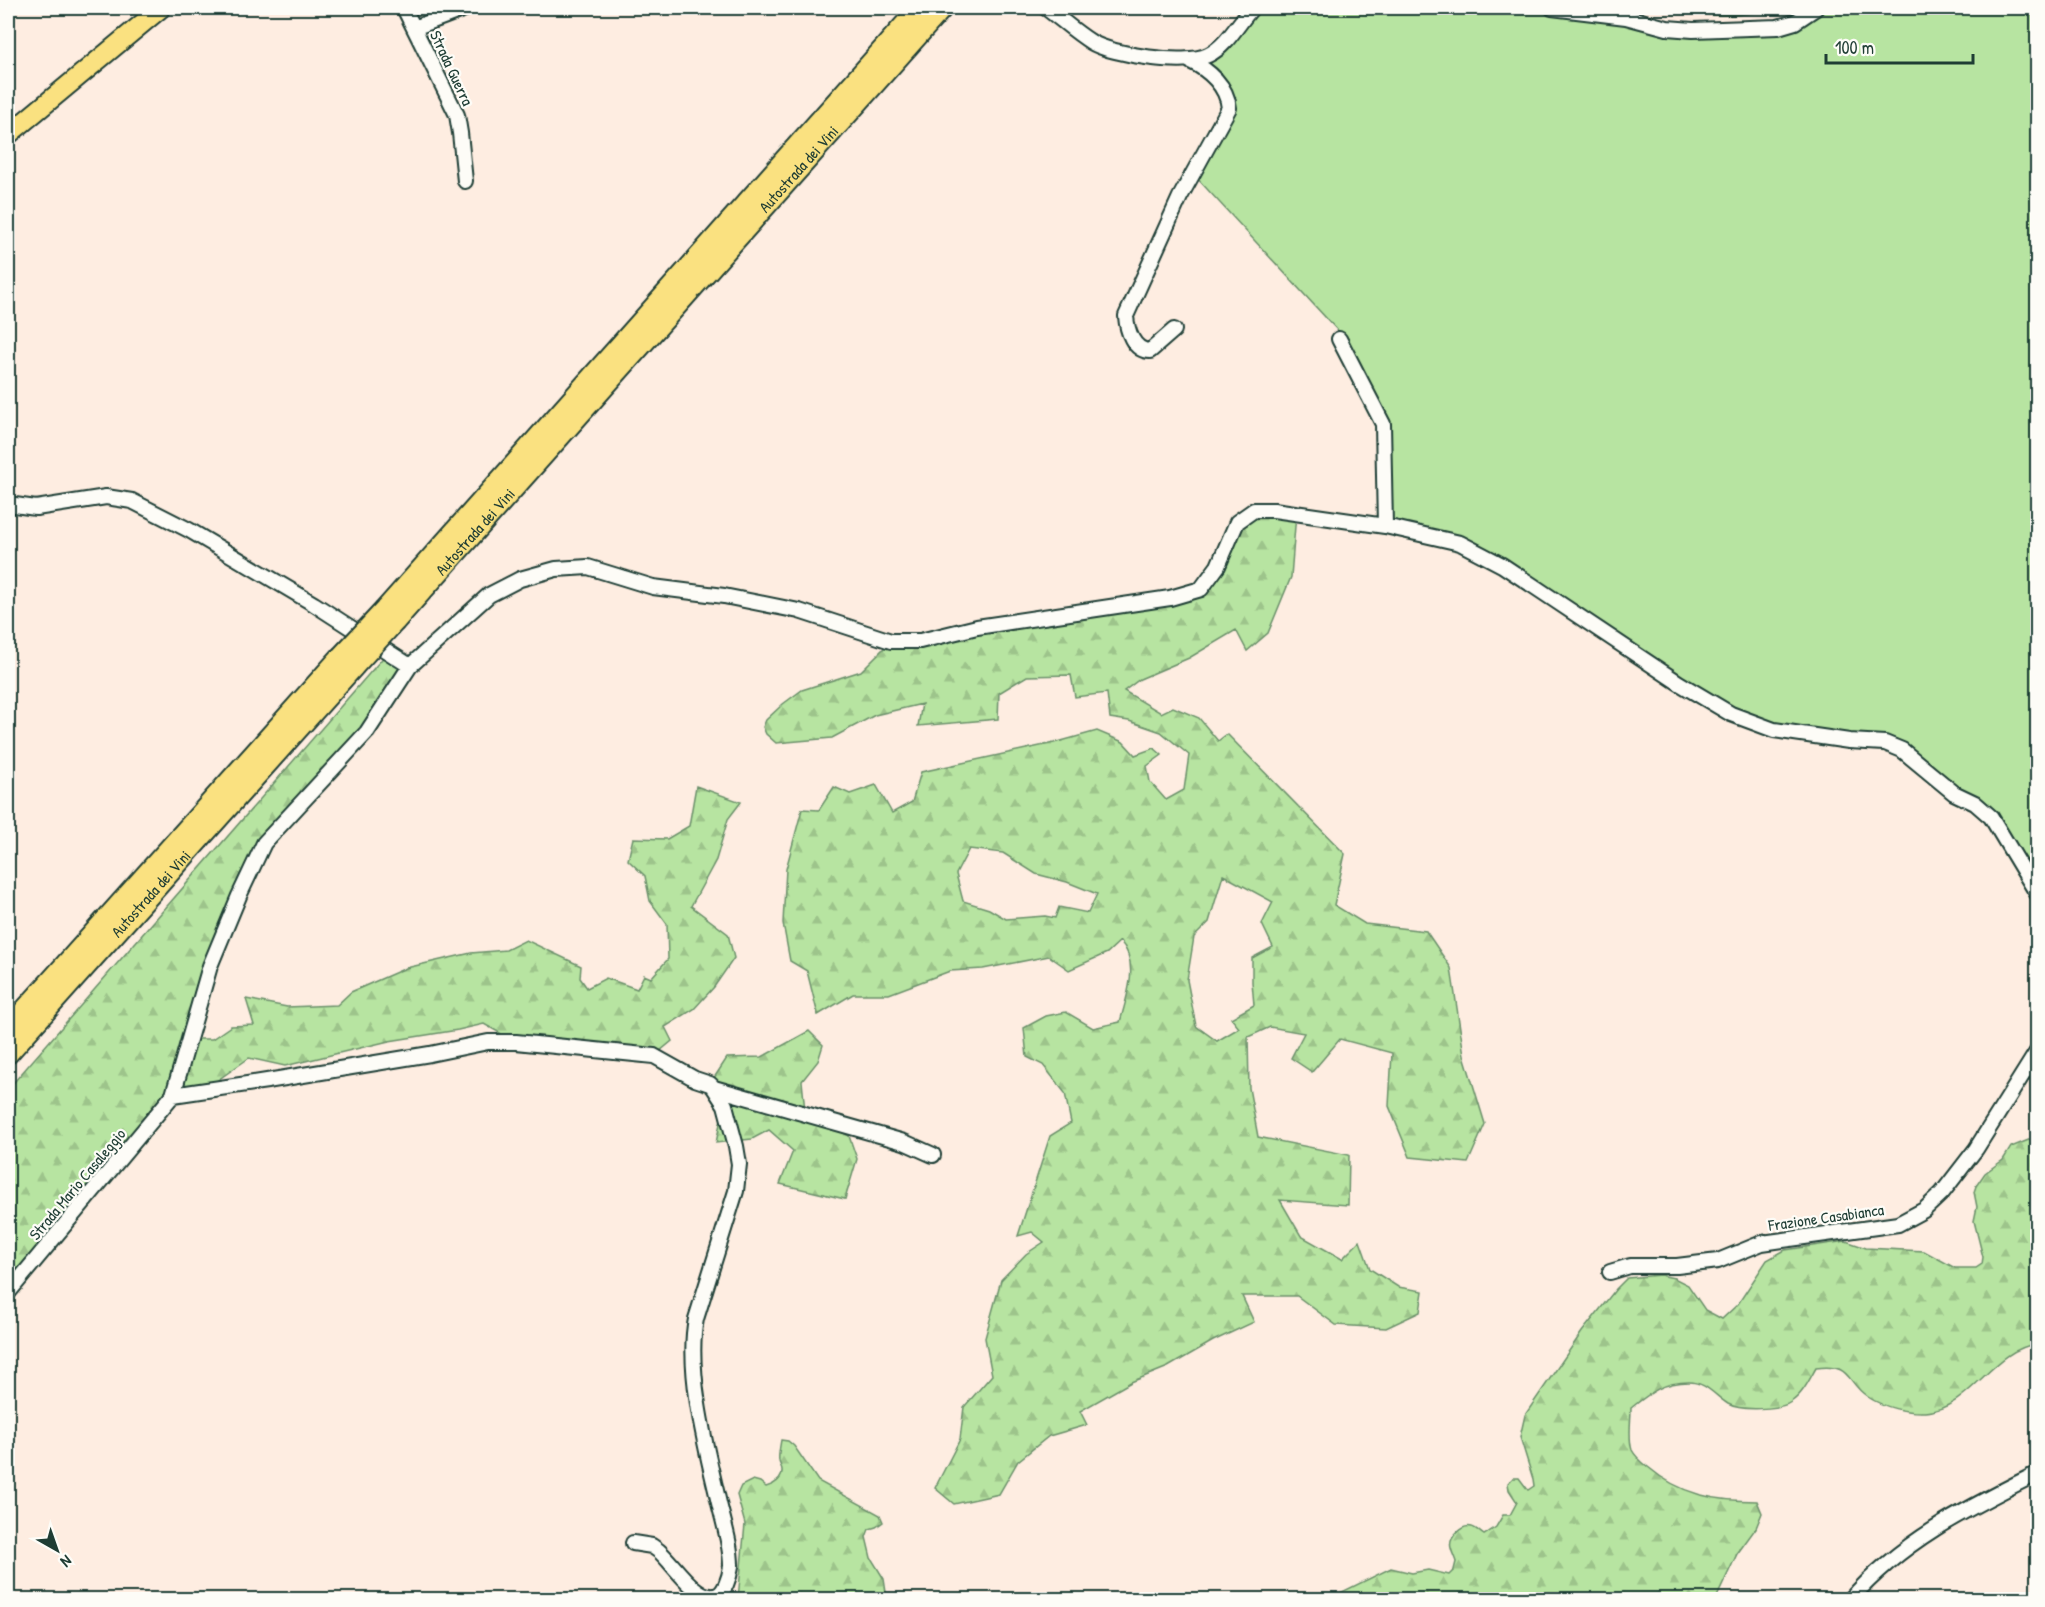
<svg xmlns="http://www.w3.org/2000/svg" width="2045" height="1607" viewBox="0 0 2045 1607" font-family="'Patrick Hand',sans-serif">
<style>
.forest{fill:url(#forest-firs);stroke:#6b906a;stroke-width:1.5;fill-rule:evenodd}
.park{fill:#b7e4a1;stroke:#6b906a;stroke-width:1.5}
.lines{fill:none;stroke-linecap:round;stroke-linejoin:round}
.minor-casing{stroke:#1f3d34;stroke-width:18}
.major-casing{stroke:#1f3d34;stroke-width:22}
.highway-casing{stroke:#1f3d34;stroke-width:24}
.minor{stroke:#fdfcf7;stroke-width:14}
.major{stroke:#fae180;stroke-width:18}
.highway{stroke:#fae180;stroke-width:20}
.highway-bridge-casing{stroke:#1f3d34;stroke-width:24;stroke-linecap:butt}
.highway-bridge{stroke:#fae180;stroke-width:20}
.labels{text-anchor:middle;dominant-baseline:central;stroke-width:4.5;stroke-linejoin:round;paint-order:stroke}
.street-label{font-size:16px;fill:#1f3d34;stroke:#fdfcf7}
</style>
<defs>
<pattern id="forest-firs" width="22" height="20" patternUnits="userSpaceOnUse" patternTransform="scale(1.5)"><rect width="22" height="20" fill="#b7e4a1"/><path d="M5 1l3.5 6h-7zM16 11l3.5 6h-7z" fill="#9dc48b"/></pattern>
</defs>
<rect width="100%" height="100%" fill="#feede1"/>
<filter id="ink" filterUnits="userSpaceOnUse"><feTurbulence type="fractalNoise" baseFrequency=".0167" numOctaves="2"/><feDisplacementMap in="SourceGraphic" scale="12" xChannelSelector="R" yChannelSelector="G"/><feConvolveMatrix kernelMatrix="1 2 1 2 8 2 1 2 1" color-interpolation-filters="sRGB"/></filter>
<g filter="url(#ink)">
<path class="forest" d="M 1650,8 L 1769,8 C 1736,22 1685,12 1650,8 Z
M 1254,510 L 1296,513 L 1291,577 L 1268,633 L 1247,651 L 1236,630 L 1189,658 L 1140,679 L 1124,691 L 1161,713 L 1173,707 L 1199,718 L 1218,741 L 1227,734 L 1345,854 L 1334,905 L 1365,924 L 1426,931 L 1451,968 L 1464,1055 L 1485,1124 L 1468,1163 L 1410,1157 L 1389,1106 L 1392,1053 L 1340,1039 L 1312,1072 L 1291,1058 L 1304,1033 L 1270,1027 L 1248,1037 L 1249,1088 L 1258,1137 L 1349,1155 L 1348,1205 L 1280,1200 L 1301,1236 L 1342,1259 L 1360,1241 L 1370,1269 L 1398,1287 L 1423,1291 L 1420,1312 L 1386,1328 L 1336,1325 L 1297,1296 L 1242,1296 L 1254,1322 L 1213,1341 L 1168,1367 L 1131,1382 L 1080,1411 L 1087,1425 L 1049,1436 L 1018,1461 L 999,1494 L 954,1504 L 935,1488 L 960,1439 L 964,1407 L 992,1375 L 985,1338 L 1001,1280 L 1026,1254 L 1044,1242 L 1032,1232 L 1018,1236 L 1050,1136 L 1071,1123 L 1065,1093 L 1043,1065 L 1027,1057 L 1024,1028 L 1046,1016 L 1066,1012 L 1093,1028 L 1120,1022 C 1127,996 1140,962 1120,941 L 1107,953 L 1069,970 L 1049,956 L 983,969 L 950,971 L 889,994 L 853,994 L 818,1015 L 807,971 L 790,961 L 783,923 L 786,869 L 802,809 L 819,810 L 834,787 L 850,794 L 876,785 L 892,813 L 912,802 L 921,772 L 1054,743 L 1097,731 L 1123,742 L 1135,755 L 1154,748 L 1162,755 L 1147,766 L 1150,782 L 1166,800 L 1184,790 L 1189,755 L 1161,732 L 1129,721 L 1110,718 L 1107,693 L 1075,697 L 1071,675 L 1027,676 L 999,693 L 998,719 L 918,726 L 922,704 L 875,715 L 832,738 L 776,743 L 766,734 L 763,727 L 766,720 L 783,704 L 802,690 L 861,671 L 891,641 L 1200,589 L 1225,548 ZM 969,849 L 1003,853 L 1036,874 L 1067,882 L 1097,894 L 1088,913 L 1059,907 L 1055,918 L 1045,916 L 1006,919 L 989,909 L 963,901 L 956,874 ZM 1223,875 L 1273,902 L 1262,924 L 1273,947 L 1252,958 L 1252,982 L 1254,1005 L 1231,1018 L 1239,1028 L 1217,1041 L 1196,1026 L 1187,980 L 1194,937 L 1209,922 Z
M 388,652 L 410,666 L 367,732 L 264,843 L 210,966 L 189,1039 L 212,1039 L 231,1026 L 254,1025 L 246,999 L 287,1007 L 337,1005 L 351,992 L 406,968 L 471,953 L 506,950 L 526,940 L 581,966 L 580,978 L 587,988 L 606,978 L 637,989 L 644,975 L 651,978 L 668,959 L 667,924 L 650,901 L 645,876 L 628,860 L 633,838 L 667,839 L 689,826 L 696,786 L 741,802 L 728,819 L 716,860 L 691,906 L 728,934 L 734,958 L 714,987 L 694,1009 L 665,1027 L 672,1041 L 654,1056 L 516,1042 L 484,1024 L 458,1030 L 389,1041 L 285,1066 L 249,1058 L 205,1089 L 173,1095 L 8,1293 L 8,1089 Z
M 809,1031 L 823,1045 L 818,1061 L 802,1081 L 805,1111 L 849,1136 L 857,1159 L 845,1199 L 780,1184 L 793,1151 L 769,1130 L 752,1139 L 716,1143 L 725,1099 L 710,1084 L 727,1058 L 762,1057 Z
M 2037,1132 L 2037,1344 C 1992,1349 1972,1408 1925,1412 C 1907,1413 1883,1407 1868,1397 C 1845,1382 1853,1363 1816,1368 C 1809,1380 1803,1394 1791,1402 C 1780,1410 1740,1411 1728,1404 C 1715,1396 1706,1382 1689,1382 C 1663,1382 1650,1393 1631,1408 C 1631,1421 1628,1438 1632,1450 C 1635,1456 1643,1463 1648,1467 C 1681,1495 1715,1501 1757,1501 L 1762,1513 L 1756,1528 L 1737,1554 L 1716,1599 L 1336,1599 L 1340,1593 L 1391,1568 L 1412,1573 L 1428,1570 L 1449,1575 L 1454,1570 L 1456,1562 C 1455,1558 1452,1553 1451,1548 C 1448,1538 1462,1524 1472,1527 C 1476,1528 1481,1533 1484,1535 L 1496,1527 L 1503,1515 L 1510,1515 L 1517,1502 L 1509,1490 L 1508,1483 L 1513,1478 L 1519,1478 L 1528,1490 L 1534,1486 L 1533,1479 L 1520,1437 L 1525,1415 L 1582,1332 L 1616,1289 L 1627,1278 L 1660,1275 L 1674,1278 L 1688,1285 L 1705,1310 L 1722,1319 L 1738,1304 L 1767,1260 L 1785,1250 L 1846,1241 L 1866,1248 L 1924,1251 L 1955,1268 L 1976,1268 L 1982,1264 L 1983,1257 L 1974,1221 L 1977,1207 L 1974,1192 L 1976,1186 L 1985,1173 L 2003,1160 L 2011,1147 L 2031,1139 Z
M 781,1440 L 788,1441 L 794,1446 L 818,1481 L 880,1515 L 883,1522 L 876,1527 L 869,1529 L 866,1537 L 871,1558 L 884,1579 L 887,1599 L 782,1600 L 774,1597 L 769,1599 L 738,1599 L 745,1524 L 737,1495 L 741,1486 L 753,1480 L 760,1482 L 766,1487 C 774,1485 783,1479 782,1470 C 782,1467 779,1464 779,1461 C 778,1455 780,1446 781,1440 Z"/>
<path class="park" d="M 1252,8 L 1552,8 L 1667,28 L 1778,27 L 1816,8 L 2037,8 L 2037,895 L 1991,817 L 1902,750 L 1849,741 L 1731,714 L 1460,543 L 1385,526 L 1383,424 L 1338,331 L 1195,176 L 1232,109 L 1207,65 L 1209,55 Z"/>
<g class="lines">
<defs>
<path id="minor" d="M 404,8 L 457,115 L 460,133 L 465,181
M 1046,8 C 1061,19 1075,32 1091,42 C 1112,55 1186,66 1208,55 C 1227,46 1239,22 1252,8
M 1552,8 L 1626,17 L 1667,28 L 1693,30 L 1778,27 L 1795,22 L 1816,8
M 414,28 L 467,8
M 1174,330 L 1150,351 C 1133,351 1127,330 1126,316 L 1180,197 L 1229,108 C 1227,86 1209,70 1190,61
M 1339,339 L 1383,424 L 1385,526
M 8,504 L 36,508 L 106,497 L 132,501 L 189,530 L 314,604 L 410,666
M 714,1088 L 904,1142 L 933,1155
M 173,1095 L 267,1081 L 430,1054 L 488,1042 L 516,1042 L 654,1056 L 695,1079 L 710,1084 L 714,1088 L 725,1105 L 736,1146 L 739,1164 L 736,1191 L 696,1319 C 686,1370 706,1448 718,1499 C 723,1521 731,1544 731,1566 C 730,1575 725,1595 714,1596 C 695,1599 673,1563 659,1551 L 652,1546 L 633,1543
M 1610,1272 L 1630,1266 L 1677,1266 L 1718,1261 L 1762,1243 L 1898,1224 L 1924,1210 L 1942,1193 L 1976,1149 L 2038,1050
M 8,1293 L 173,1095 L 210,966 L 239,896 L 264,843 L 367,732 L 410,666 L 489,595 L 520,579 L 556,569 L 588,567 L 653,587 L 724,596 L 799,611 L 891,641 L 920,641 L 977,627 L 1170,598 L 1201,589 L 1218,566 L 1237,522 L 1254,510 L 1274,510 L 1385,526 L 1460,543 L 1502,565 L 1679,683 L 1731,714 L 1774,730 L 1849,741 L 1885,743 L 1902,750 L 1954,793 L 1975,803 L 1991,817 L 2038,895
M 1850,1600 C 1902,1540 1968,1508 2038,1473"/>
<path id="major" d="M 8,135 L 161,8"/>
<g id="highway">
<path d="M 385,610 L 920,8"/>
<path id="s1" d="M 395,621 L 942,8"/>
<path d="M 8,1029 L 341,657"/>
<path id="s2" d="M 8,1053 L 354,666"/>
</g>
</defs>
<use href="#minor" class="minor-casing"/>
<use href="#major" class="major-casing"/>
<use href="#highway" class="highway-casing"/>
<use href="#minor" class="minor"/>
<use href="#major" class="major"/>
<use href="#highway" class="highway"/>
<defs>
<path id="highway-bridge" d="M 341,657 L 385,610
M 354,666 L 395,621"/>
</defs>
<use href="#highway-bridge" class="highway-bridge-casing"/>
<use href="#highway-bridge" class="highway-bridge"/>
</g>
</g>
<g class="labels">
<g class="street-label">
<text transform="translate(452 68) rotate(65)">Strada Guerra</text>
<text stroke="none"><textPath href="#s1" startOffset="606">Autostrada dei Vini</textPath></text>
<text stroke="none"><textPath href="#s1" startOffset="120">Autostrada dei Vini</textPath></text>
<text stroke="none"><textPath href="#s2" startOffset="214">Autostrada dei Vini</textPath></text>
<text transform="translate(77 1184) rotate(-50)">Strada Mario Casaleggio</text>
<text transform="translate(1826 1217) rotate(-8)">Frazione Casabianca</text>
</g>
</g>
<rect width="2045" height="1607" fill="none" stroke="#fdfcf7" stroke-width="30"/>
<rect x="15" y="15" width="2015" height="1577" fill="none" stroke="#1f3d34" stroke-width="2" filter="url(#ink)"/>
<g transform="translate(57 1550) rotate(140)" stroke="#fdfcf7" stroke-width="4.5" paint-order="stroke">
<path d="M0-4.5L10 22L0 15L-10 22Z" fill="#1f3d34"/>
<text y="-9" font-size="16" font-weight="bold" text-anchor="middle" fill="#1f3d34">N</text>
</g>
<path d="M1826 54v9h147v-9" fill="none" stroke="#1f3d34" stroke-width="3"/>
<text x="1835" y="54" font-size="18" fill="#1f3d34" stroke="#fdfcf7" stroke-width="4.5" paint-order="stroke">100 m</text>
</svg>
